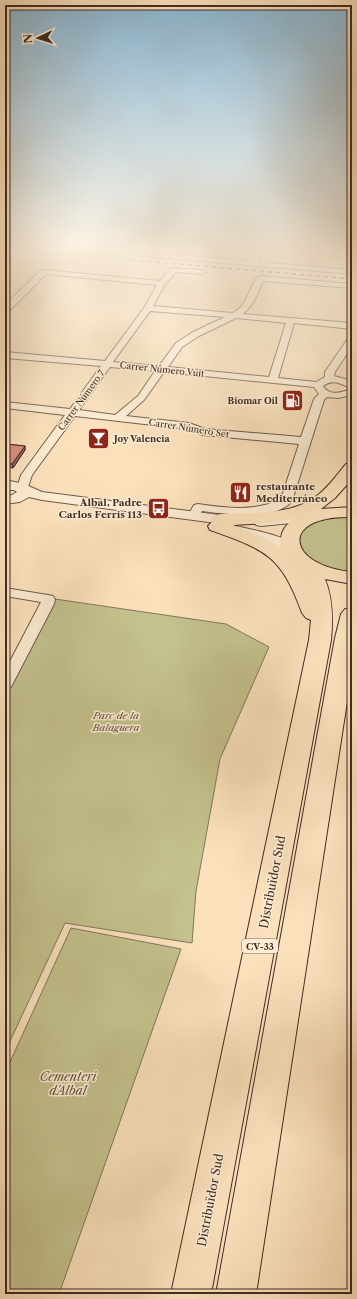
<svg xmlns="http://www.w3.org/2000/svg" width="357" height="1299" viewBox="0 0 357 1299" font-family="'Libre Caslon Text',serif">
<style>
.green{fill:#c3c18d;stroke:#827658}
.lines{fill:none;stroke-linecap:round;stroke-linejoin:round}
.minor-casing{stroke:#6e594a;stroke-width:2}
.tertiary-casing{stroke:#6e594a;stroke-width:2}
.trunk-casing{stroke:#402c24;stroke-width:2}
.minor{fill:#fcecd3;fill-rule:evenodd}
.tertiary{fill:#fcecd3;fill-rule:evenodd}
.trunk{fill:#fae1bc;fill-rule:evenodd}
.rail{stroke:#402c24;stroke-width:1.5;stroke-dasharray:4 4;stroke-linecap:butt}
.wall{fill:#bc7d6e;stroke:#402c24}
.shaded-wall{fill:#99665a;stroke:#402c24}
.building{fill:#db9180;stroke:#402c24}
.labels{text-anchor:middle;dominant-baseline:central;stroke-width:3;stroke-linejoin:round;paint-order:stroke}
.far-street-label{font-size:9px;fill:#402c24;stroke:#fcecd3}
.far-poi-label{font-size:9px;font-weight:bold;fill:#402c24;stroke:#fcecd3;text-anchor:end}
.shield{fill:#fcecd3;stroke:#786658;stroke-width:1}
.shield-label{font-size:9px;font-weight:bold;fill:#402c24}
.poi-label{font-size:10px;font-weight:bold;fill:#402c24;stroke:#fcecd3;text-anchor:start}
.park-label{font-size:10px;font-style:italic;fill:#61513e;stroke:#fcecd3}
.near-street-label{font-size:12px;fill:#402c24;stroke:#fcecd3}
.near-park-label{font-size:12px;font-style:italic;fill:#61513e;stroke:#fcecd3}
</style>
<rect width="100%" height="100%" fill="#fae1bc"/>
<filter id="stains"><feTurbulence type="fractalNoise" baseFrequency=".005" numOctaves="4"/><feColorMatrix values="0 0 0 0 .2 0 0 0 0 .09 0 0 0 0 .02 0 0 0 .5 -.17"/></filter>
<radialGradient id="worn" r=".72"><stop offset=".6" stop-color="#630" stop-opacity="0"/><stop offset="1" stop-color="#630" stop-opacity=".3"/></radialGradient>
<path class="green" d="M 330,516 L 352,516 L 352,573 L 324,568 L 301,552 L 297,543 L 299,534 L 305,526 Z
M 55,599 L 226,624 L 269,647 L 220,759 L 196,891 L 192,943 L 65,923 L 5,1052 L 5,694 Z
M 71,928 L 181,949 L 59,1294 L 5,1294 L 5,1073 Z"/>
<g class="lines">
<defs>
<path id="minor" d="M 70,248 L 99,248 L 250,261 L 255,248 L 263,248 L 258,262 L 352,270 L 352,274 L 73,250 Z
M 171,268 L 202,270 L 206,272 L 202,274 L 176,272 L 165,284 L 153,306 L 233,313 C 236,311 239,309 241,307 C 248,300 253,278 260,276 L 352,284 L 352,288 L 263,281 C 258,293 253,306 243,314 L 352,323 L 352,329 L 294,323 L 278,378 L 316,382 L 325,377 L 325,372 L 349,337 L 352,336 L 352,346 L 335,372 L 334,376 L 352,381 L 352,388 C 341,385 334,378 323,386 C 330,397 342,392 352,389 L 352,395 L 338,398 L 327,397 L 324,400 L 292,501 C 277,521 223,514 202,511 L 197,519 L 189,519 L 187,517 L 194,505 L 198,504 C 226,508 255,512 281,499 L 299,444 L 203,435 L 188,429 L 75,416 L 32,475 L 27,490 L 19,490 L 17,488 L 21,475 L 65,415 L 5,408 L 5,402 L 70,409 L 101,366 L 5,358 L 5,352 L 105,361 L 144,308 L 157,285 L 46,274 L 8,312 L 5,312 L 5,305 L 41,270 L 44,270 L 160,281 ZM 150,311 L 225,317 L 193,332 L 176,343 L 159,366 L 113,362 ZM 236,318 L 286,323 L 269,377 L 168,367 L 182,347 L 199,336 ZM 110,367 L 155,371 L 138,396 L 115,415 L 79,410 ZM 164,372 L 314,387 L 319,394 L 314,399 L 301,437 L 205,429 L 189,423 L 126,416 L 144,400 Z
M 5,588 L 48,595 L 53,596 L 55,599 L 54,604 L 12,685 L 10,688 L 5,690 L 5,671 L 41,602 L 5,596 Z"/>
<path id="tertiary" d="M 10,481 L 24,484 L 42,492 L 235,517 L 240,518 L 242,521 L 240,524 L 232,525 C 247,529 290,536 298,548 L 296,551 L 291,552 L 286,551 L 266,542 L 226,532 L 224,529 L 226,526 L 231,525 L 42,500 L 29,497 L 20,502 L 5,504 L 5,496 L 12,495 L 17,492 L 14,490 L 5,490 L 5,482 Z
M 307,514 L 312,515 L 314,518 L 312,521 L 261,526 L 256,525 L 254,522 L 256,519 L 261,518 Z"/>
<path id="trunk" d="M 352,463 L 352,479 L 335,498 L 321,509 L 352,507 L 352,517 C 278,515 286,566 352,572 L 352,584 L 325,579 C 333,599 333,619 331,640 L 211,1294 L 171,1294 L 309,640 L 311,620 L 306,618 L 302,613 C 281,555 266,550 210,530 L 208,526 L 212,522 L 211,520 L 213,516 L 220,514 C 251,512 287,516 314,498 C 326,490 336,476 346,464 ZM 293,519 C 283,528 280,533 281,547 L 261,536 L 231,525 L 272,523 Z
M 352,608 L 352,669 L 256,1294 L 216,1294 L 335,638 L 341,614 L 345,609 Z"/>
</defs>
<use href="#minor" class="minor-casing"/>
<use href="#tertiary" class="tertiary-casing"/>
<use href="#trunk" class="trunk-casing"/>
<use href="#minor" class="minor"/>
<use href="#tertiary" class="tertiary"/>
<use href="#trunk" class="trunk"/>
<path class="rail" d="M 5,249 L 352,279"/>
</g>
<path class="wall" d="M 5,444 L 25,446 L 25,450 L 13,468 L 5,467 Z"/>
<path class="shaded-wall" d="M 25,446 L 25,450 L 13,468 L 12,464 Z"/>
<path class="building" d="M 5,444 L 25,446 L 12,464 L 5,463 Z"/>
<linearGradient id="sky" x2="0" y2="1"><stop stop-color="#8bb7d4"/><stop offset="0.58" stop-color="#fdf2e1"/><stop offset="1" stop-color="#fdf2e1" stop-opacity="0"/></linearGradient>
<rect width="357" height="430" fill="url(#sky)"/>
<defs>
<symbol id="fuel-square" viewBox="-11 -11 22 22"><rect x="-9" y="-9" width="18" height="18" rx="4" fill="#8f2418" stroke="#fcecd3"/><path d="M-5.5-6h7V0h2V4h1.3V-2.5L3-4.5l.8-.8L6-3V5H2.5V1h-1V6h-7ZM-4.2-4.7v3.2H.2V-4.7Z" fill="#fff"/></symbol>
<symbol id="bar-square" viewBox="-11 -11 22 22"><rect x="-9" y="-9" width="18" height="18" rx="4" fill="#8f2418" stroke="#fcecd3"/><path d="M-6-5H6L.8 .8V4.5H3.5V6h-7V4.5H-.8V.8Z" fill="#fff"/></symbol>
<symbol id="restaurant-square" viewBox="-11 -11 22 22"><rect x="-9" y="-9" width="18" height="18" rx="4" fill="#8f2418" stroke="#fcecd3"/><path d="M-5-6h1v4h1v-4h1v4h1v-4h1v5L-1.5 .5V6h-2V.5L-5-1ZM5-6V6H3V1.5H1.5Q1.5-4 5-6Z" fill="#fff"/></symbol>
<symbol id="bus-square" viewBox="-11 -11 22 22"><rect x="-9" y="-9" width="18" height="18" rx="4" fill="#8f2418" stroke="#fcecd3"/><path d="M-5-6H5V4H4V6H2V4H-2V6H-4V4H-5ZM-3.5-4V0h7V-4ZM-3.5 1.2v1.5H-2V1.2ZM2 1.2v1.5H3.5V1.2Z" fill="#fff"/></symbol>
</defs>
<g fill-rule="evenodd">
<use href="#fuel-square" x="280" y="388" width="25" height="25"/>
<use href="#bar-square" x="86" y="426" width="25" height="25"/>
<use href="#restaurant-square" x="228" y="480" width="25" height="25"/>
<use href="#bus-square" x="146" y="496" width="25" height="25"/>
</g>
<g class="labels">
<g class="far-street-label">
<text transform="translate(162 369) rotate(6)">Carrer Número Vuit</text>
<text transform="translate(81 400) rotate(-54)">Carrer Número 7</text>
<text transform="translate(189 428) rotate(9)">Carrer Número Set</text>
</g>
<g class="far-poi-label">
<text x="278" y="400">Biomar Oil</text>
<text x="114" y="438" text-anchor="start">Joy Valencia</text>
</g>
<rect class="shield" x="242" y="939" width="36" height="14" rx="3"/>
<g class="shield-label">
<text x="260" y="946">CV-33</text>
</g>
<g class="poi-label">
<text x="256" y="486">restaurante<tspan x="256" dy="12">Mediterráneo</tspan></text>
<text x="142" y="502" text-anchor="end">Albal, Padre<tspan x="142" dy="12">Carlos Ferris 113</tspan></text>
</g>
<g class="park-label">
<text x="116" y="715">Parc de la<tspan x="116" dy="12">Balaguera</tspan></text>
</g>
<g class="near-street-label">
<text transform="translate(272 882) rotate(-79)">Distribuïdor Sud</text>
<text transform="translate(210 1200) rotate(-79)">Distribuïdor Sud</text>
</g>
<g class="near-park-label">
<text x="68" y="1076">Cementeri<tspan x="68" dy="14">d'Albal</tspan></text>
</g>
</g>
<rect width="357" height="1299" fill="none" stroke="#fae1bc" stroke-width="20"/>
<rect x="6" y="6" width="345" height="1287" fill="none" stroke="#402c24" stroke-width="2"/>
<rect x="10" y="10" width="337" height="1279" fill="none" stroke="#402c24"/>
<g transform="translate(38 38) rotate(266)" stroke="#fcecd3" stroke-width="3" paint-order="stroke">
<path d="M0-3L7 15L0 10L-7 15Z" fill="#402c24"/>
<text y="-6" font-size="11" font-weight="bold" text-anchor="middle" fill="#402c24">N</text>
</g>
<rect width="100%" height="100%" filter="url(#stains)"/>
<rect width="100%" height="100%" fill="url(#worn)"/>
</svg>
